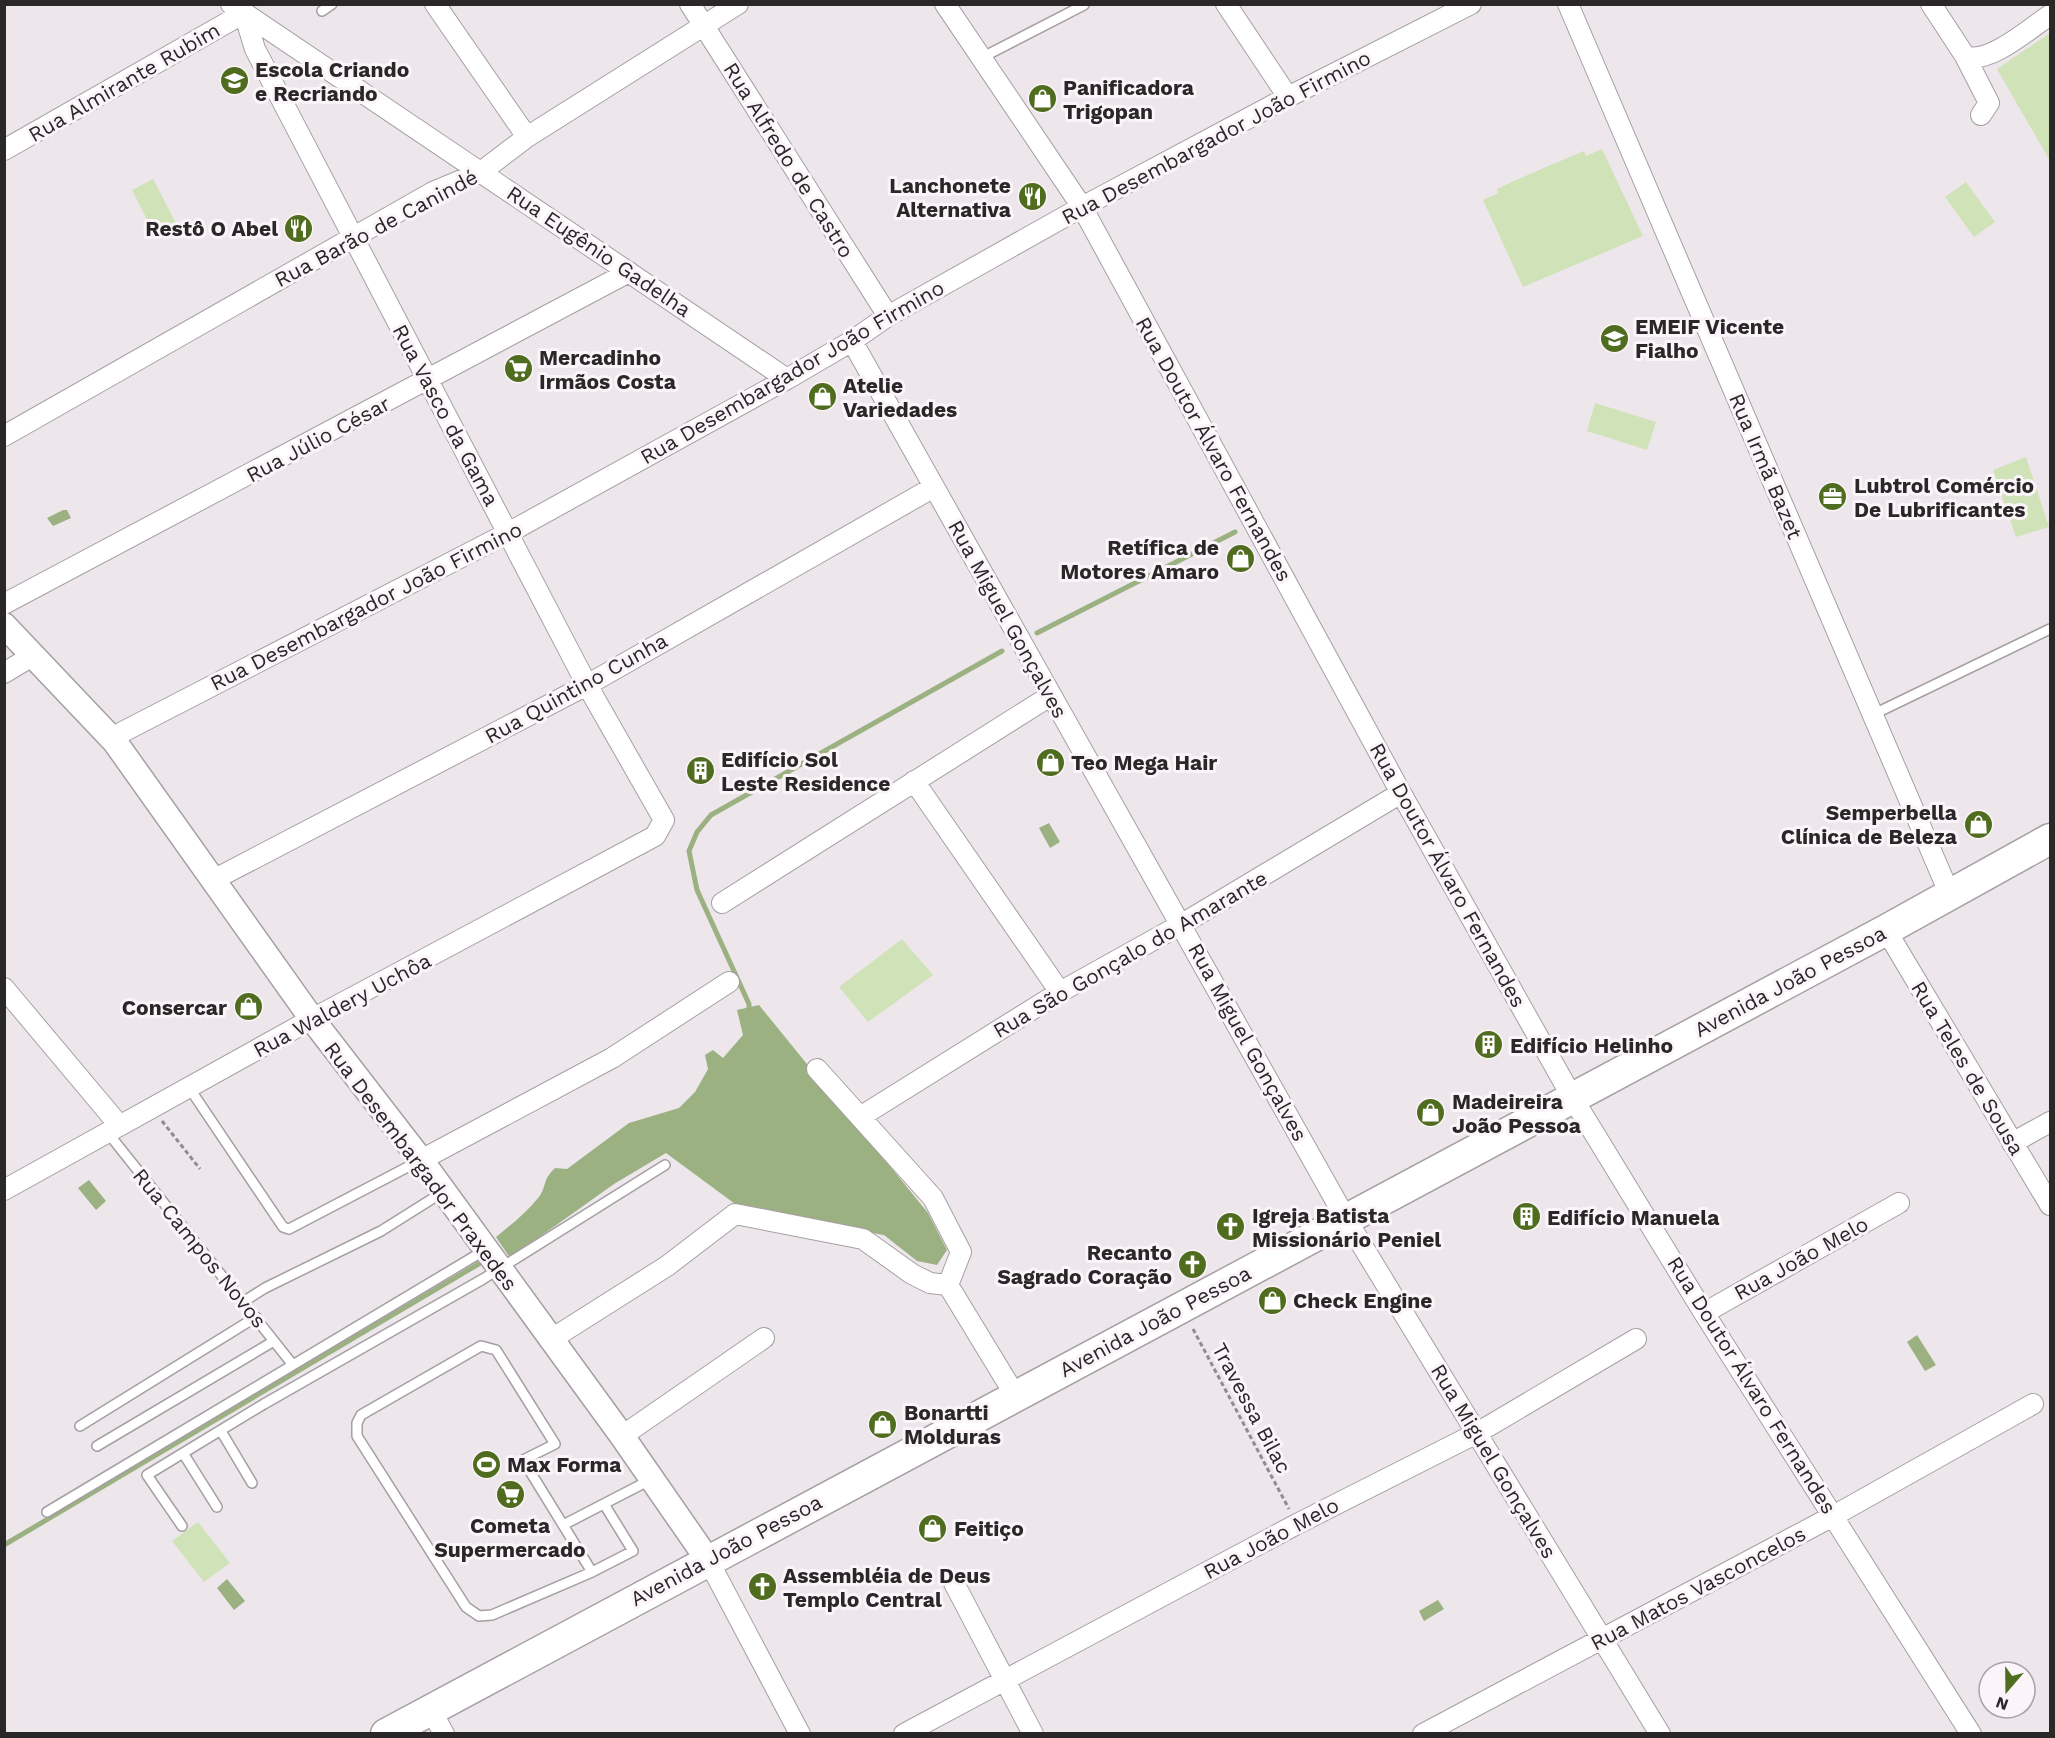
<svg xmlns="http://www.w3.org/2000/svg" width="2055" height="1738" viewBox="0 0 2055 1738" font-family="'Work Sans',sans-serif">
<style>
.green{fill:#cfe2b8}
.water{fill:#9cb182}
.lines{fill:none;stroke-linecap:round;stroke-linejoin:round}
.stream{stroke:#9cb182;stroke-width:5}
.service-casing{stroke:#a59fa3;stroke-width:12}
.minor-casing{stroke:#a59fa3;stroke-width:22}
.tertiary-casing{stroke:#a59fa3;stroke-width:27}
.primary-casing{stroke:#a59fa3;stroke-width:33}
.path{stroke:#8f8b8e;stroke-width:3;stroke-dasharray:4.5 3;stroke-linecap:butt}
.service{stroke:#fff;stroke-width:9}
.minor{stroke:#fff;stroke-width:20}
.tertiary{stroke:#fff;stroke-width:24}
.primary{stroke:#fff;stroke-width:30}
.labels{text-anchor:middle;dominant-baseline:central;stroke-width:6;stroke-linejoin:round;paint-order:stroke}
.poi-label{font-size:21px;font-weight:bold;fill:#2a2729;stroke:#fbf4f9;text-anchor:start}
.street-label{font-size:21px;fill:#2a2729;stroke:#fbf4f9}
</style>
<rect width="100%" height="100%" fill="#ede7eb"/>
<path class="green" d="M 2050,33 L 2050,161 L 1997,69 Z
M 1602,149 L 1643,236 L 1523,287 L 1483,200 L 1498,193 L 1497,189 C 1524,176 1553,164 1584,151 L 1586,156 Z
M 153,179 L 177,225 L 156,237 L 132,190 Z
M 1966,182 L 1995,222 L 1974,237 L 1945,197 Z
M 1595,403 L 1656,422 L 1647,450 L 1587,431 Z
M 2026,457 L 2049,527 L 2016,537 L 1993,470 Z
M 902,939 L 933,975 L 868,1022 L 839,987 Z
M 198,1522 L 230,1563 L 204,1582 L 172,1541 Z"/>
<path class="water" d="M 63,510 L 67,510 L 71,518 L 53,526 L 47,518 Z
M 1049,823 L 1060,842 L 1050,848 L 1039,828 Z
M 759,1005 L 928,1213 L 947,1250 L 937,1265 L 917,1261 L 884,1235 L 746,1212 L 666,1153 L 614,1184 L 510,1258 L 496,1237 C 511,1225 527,1212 539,1197 C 547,1186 542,1180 555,1168 L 567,1169 L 629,1123 L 679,1108 L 695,1092 L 708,1069 L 705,1055 L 713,1050 L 723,1058 L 743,1035 L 737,1010 Z
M 89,1180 L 106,1201 L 96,1210 L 78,1188 Z
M 1917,1335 L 1936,1365 L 1925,1371 L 1907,1342 Z
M 227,1579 L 245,1601 L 234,1610 L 217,1588 Z
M 1438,1600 L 1444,1609 L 1424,1621 L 1419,1611 Z"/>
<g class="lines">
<path class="stream" d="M 1037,633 L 1235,532
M 749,1013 L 749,1004 L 697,890 L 689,851 L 697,832 L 711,815 L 1002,651
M 4,1545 L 487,1259"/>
<defs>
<path id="service" d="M 322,11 L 332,4
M 981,58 L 1084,5
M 1872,715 L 2050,629
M 190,1089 L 283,1227 L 289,1229 L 421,1160
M 108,1133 L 293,1365
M 243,1302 L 265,1288 L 381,1231 L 443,1192
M 80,1426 L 256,1317
M 221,1431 L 252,1483
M 97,1446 L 274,1341
M 183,1453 L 217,1507
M 47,1512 L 485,1250
M 563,1525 L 650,1480
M 182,1526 L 147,1475 L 264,1404 L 483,1279 L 665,1165
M 592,1572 L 523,1460 L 555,1444 L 496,1350 L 481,1346 L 361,1415 L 357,1423 L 357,1436 L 466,1607 L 479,1616 L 492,1615 L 592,1572 L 633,1551 L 604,1504"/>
<path id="minor" d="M 231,4 L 787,379
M 435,4 L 527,137
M 690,4 L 888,316
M 945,4 L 1082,207 L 1401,793 L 1572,1097 L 1704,1313 L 1971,1734
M 1226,4 L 1288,97
M 1568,4 L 1950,895
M 1931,4 L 1965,56 C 1989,65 2030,28 2050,15
M 1965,56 L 1989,103 L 1981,115
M 4,150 L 244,13
M 852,341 L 1346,1219 L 1660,1734
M 4,436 L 433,192 L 481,172 L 527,137 L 738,4
M 4,604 L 629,272
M 4,673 L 34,655
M 111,738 L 508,533 L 787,379 L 852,341 L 888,316 L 1082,207 L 1288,97 L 1471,4
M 914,781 L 1060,992
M 213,880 L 587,685 L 934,487
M 722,903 L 1050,696
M 1886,930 L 2050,1205
M 4,988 L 119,1125
M 817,1069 L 933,1198 L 961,1252 L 948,1285 L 1015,1395
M 860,1117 L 1060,992 L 1182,924 L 1401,793
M 2012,1143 L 2050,1122
M 421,1160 L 612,1058 L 729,982
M 4,1190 L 312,1019 L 655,836 L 664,820 L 587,685 L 255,49 L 244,13
M 1704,1313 L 1899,1203
M 550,1340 L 667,1266 L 735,1214 L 863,1239 L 912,1274 L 930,1283 L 948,1285
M 622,1436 L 764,1338
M 708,1560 L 800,1734
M 954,1583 L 1033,1734
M 431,1710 L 444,1734
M 904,1734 L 1297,1524 L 1477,1433 L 1636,1339
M 1423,1734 L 1835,1515 L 2033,1404"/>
<path id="tertiary" d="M 4,625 L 115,742 L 312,1019 L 421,1160 L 622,1436 L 708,1560"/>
<path id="primary" d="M 386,1734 L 1886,930 L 2050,839"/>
</defs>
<use href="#service" class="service-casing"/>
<use href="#minor" class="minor-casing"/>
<use href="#tertiary" class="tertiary-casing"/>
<use href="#primary" class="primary-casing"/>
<path class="path" d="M 162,1121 L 200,1169
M 1193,1329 L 1289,1509"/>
<use href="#service" class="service"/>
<use href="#minor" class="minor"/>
<use href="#tertiary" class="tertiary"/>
<use href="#primary" class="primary"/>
</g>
<defs>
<symbol id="school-disc" viewBox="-11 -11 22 22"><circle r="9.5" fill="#506c1f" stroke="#fbf4f9"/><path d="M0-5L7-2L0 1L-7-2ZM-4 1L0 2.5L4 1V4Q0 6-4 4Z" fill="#fff"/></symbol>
<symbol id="shop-disc" viewBox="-11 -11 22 22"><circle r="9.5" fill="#506c1f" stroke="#fbf4f9"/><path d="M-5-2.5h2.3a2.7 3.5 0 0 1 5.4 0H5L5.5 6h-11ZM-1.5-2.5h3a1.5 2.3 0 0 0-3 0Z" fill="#fff"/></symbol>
<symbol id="restaurant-disc" viewBox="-11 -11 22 22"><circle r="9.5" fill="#506c1f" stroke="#fbf4f9"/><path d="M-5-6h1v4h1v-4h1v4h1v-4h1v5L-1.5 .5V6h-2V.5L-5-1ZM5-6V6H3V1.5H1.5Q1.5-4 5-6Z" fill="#fff"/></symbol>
<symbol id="supermarket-disc" viewBox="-11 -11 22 22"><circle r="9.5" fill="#506c1f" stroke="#fbf4f9"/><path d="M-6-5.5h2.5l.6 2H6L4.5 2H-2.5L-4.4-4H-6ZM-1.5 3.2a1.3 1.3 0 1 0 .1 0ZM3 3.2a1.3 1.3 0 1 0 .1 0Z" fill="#fff"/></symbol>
<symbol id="office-disc" viewBox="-11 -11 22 22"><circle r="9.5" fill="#506c1f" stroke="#fbf4f9"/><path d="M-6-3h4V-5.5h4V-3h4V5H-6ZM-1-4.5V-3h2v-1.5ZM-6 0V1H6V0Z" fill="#fff"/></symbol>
<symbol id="building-disc" viewBox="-11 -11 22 22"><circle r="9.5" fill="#506c1f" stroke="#fbf4f9"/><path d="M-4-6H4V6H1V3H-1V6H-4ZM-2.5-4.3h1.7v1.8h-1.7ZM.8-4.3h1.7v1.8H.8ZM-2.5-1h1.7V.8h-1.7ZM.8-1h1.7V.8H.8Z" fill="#fff"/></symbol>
<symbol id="church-disc" viewBox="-11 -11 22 22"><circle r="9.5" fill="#506c1f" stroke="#fbf4f9"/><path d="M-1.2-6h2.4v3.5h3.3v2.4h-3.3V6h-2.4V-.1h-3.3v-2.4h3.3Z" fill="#fff"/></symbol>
<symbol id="stadium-disc" viewBox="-11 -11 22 22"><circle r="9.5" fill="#506c1f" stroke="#fbf4f9"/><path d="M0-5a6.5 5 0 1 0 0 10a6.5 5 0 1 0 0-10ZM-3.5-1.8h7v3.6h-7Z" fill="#fff"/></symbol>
</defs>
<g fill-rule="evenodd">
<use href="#school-disc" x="218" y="64" width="33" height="33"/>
<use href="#shop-disc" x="1026" y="82" width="33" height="33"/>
<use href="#restaurant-disc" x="1016" y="180" width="33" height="33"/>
<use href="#restaurant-disc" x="282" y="212" width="33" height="33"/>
<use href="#school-disc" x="1598" y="322" width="33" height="33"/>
<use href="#supermarket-disc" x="502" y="352" width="33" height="33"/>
<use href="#shop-disc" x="806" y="380" width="33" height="33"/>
<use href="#office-disc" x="1816" y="480" width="33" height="33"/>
<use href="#shop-disc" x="1224" y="542" width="33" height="33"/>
<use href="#shop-disc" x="1034" y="746" width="33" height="33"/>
<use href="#building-disc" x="684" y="754" width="33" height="33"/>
<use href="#shop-disc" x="1962" y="808" width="33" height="33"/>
<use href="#shop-disc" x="232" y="990" width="33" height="33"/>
<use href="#building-disc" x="1472" y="1028" width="33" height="33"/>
<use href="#shop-disc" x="1414" y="1096" width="33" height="33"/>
<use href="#building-disc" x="1510" y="1200" width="33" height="33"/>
<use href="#church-disc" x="1214" y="1210" width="33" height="33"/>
<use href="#church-disc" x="1176" y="1248" width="33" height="33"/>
<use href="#shop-disc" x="1256" y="1284" width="33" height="33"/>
<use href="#shop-disc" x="866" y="1408" width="33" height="33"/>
<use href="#stadium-disc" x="470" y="1448" width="33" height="33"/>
<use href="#supermarket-disc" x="494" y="1478" width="33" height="33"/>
<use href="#shop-disc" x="916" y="1512" width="33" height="33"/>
<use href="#church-disc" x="746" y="1570" width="33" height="33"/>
</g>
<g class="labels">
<g class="poi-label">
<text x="255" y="69">Escola Criando<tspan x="255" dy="24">e Recriando</tspan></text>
<text x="1063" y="87">Panificadora<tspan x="1063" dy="24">Trigopan</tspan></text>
<text x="1011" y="185" text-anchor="end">Lanchonete<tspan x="1011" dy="24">Alternativa</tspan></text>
<text x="278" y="228" text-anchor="end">Restô O Abel</text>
<text x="1635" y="326">EMEIF Vicente<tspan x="1635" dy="24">Fialho</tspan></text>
<text x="539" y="357">Mercadinho<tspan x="539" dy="24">Irmãos Costa</tspan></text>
<text x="843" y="385">Atelie<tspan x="843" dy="24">Variedades</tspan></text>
<text x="1854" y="485">Lubtrol Comércio<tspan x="1854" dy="24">De Lubrificantes</tspan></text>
<text x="1219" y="547" text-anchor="end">Retífica de<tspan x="1219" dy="24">Motores Amaro</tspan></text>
<text x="721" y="759">Edifício Sol<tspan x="721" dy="24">Leste Residence</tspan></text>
<text x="1071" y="762">Teo Mega Hair</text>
<text x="1957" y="812" text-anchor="end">Semperbella<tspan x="1957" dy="24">Clínica de Beleza</tspan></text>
<text x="227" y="1007" text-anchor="end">Consercar</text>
<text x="1510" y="1045">Edifício Helinho</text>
<text x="1452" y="1101">Madeireira<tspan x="1452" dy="24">João Pessoa</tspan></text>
<text x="1252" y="1215">Igreja Batista<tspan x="1252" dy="24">Missionário Peniel</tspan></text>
<text x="1547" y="1217">Edifício Manuela</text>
<text x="1172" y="1252" text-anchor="end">Recanto<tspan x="1172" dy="24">Sagrado Coração</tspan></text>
<text x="1293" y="1300">Check Engine</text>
<text x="904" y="1412">Bonartti<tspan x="904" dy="24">Molduras</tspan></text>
<text x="507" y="1464">Max Forma</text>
<text x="510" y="1525" text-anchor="middle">Cometa<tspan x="510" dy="24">Supermercado</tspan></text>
<text x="954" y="1528">Feitiço</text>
<text x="783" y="1575">Assembléia de Deus<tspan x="783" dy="24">Templo Central</tspan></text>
</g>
<g class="street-label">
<text transform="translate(124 82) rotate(-30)">Rua Almirante Rubim</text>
<text transform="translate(1216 137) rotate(-28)">Rua Desembargador João Firmino</text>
<text transform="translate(789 160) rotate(58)">Rua Alfredo de Castro</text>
<text transform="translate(376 228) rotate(-28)">Rua Barão de Canindé</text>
<text transform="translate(599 251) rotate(34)">Rua Eugênio Gadelha</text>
<text transform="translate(792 372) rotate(-30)">Rua Desembargador João Firmino</text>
<text transform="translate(446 415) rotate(62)">Rua Vasco da Gama</text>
<text transform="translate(318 439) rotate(-28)">Rua Júlio César</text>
<text transform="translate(1214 449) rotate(61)">Rua Doutor Álvaro Fernandes</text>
<text transform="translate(1766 466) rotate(67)">Rua Irmã Bazet</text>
<text transform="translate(366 606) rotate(-27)">Rua Desembargador João Firmino</text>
<text transform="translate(1008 619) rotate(61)">Rua Miguel Gonçalves</text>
<text transform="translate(576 688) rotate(-29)">Rua Quintino Cunha</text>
<text transform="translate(1448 875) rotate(61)">Rua Doutor Álvaro Fernandes</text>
<text transform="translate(1130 954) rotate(-30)">Rua São Gonçalo do Amarante</text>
<text transform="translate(1790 981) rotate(-28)">Avenida João Pessoa</text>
<text transform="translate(342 1005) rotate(-28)">Rua Waldery Uchôa</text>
<text transform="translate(1248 1042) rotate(61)">Rua Miguel Gonçalves</text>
<text transform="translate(1968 1068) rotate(59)">Rua Teles de Sousa</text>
<text transform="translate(421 1166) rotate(53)">Rua Desembargador Praxedes</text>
<text transform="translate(200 1248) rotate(51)">Rua Campos Novos</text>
<text transform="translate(1801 1258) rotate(-29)">Rua João Melo</text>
<text transform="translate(1155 1321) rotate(-28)">Avenida João Pessoa</text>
<text transform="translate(1752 1385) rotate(58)">Rua Doutor Álvaro Fernandes</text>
<text transform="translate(1252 1408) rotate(62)">Travessa Bilac</text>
<text transform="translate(1494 1461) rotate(59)">Rua Miguel Gonçalves</text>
<text transform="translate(1271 1538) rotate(-28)">Rua João Melo</text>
<text transform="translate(726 1550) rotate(-28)">Avenida João Pessoa</text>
<text transform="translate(1698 1588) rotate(-28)">Rua Matos Vasconcelos</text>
</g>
</g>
<rect width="2055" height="1738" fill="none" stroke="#2a2729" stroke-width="12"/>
<g transform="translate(2007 1690) rotate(200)"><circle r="28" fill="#fbf4f9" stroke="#a7a2a6" stroke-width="1.5"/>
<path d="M0-4.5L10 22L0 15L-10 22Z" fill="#506c1f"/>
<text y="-9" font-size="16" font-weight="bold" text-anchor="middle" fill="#2a2729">N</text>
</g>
</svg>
